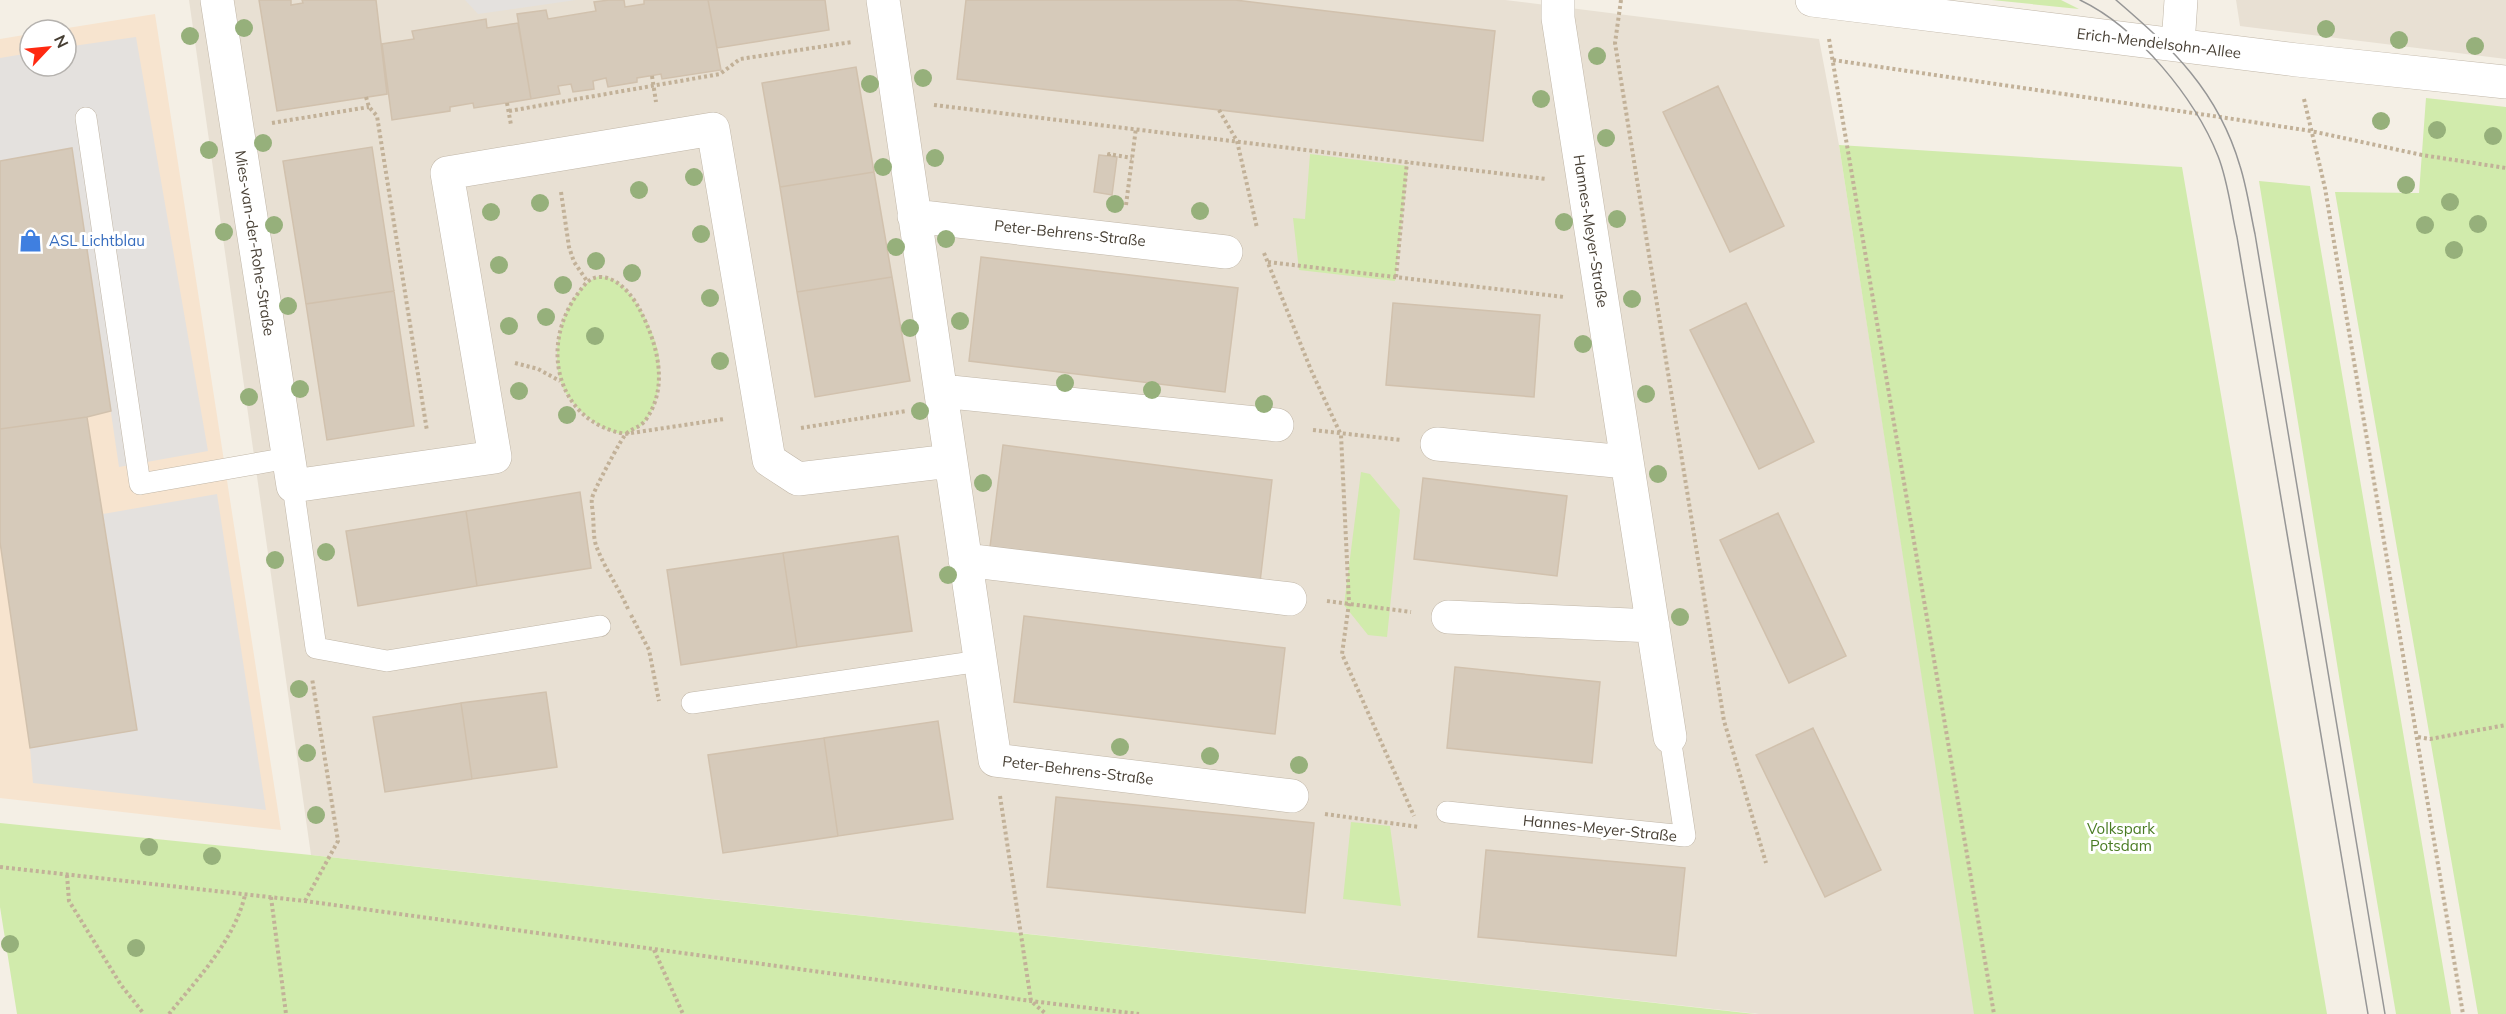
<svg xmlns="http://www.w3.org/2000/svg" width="2506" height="1014" viewBox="0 0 2506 1014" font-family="Mulish,sans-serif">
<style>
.residential{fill:#e8e0d3}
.commercial{fill:#f7e4cf}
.green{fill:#d1ebac}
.parking{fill:#e4e1de}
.building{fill:#d6caba;stroke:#d1c1ad;stroke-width:1.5}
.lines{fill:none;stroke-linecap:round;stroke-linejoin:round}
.service-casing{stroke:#c0b6a7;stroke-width:22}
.minor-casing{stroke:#c0b6a7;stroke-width:34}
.path{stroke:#c2b198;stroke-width:4;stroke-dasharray:3 3;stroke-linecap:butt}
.service{stroke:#fff;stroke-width:21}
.minor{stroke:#fff;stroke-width:33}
.tram{stroke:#969696;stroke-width:1.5}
.tree{fill:#96b07b}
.labels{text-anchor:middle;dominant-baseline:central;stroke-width:6;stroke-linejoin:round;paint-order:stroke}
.street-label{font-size:15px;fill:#473f34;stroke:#fff}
.shop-label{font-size:15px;fill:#366cbe;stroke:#fff;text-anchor:start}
.park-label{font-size:15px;fill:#4a7c24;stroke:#fff}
</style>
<rect width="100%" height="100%" fill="#f4efe5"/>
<path class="residential" d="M 189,0 L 1505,0 L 1819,39 L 1839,145 L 1975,1014 L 1759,1014 L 311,855 Z
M 2236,0 L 2506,0 L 2506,59 L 2240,26 Z"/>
<path class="commercial" d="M 155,14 L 281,830 L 0,798 L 0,39 L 30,34 L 30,66 L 66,66 L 66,30 L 55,30 Z"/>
<path class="green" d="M 1992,0 L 2061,0 L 2079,9 Z
M 2426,98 L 2506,107 L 2506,1014 L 2478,1014 L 2335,192 L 2419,193 Z
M 1839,145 L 2182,167 L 2327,1014 L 1974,1014 Z
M 1310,154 L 1408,166 L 1395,281 L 1299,270 L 1293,218 L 1305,219 Z
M 2259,181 L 2310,186 L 2451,1014 L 2396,1014 L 2343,701 Z
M 599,276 C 603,277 608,277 612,279 C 633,288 653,329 658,351 C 663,377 658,426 627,433 C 617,436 606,429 597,424 C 581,413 566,399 560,380 C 550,346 565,290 599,276 Z
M 1361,472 L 1370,474 L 1400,510 L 1387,637 L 1368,635 L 1344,605 Z
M 1351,822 L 1390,826 L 1401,906 L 1343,899 Z
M 0,823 L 311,855 L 1755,1014 L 17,1014 L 0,907 Z"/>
<path class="parking" d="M 465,0 L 576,0 L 478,14 Z
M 136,37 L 208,451 L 119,467 L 72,148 L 0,161 L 0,58 L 30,53 L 30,66 L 66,66 L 66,47 Z
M 217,494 L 266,810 L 33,783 L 30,748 L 137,730 L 103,514 Z"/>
<path class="building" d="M 259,0 L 291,0 L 291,5 L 303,3 L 302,0 L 376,0 L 387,94 L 277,111 Z
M 609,0 L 624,0 L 625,7 L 644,4 L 644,0 L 708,0 L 721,70 L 662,79 L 661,74 L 637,78 L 637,82 L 608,87 L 606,78 L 593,81 L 594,89 L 573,92 L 571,84 L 558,86 L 560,94 L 531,99 L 517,14 L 546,10 L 548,19 L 596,11 L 594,2 Z
M 708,0 L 825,0 L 829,30 L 717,48 Z
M 966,0 L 1235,0 L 1495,31 L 1483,141 L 957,79 Z
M 486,19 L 487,28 L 518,23 L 531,99 L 474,108 L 473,103 L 450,107 L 450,111 L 392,120 L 382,44 L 414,39 L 412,31 Z
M 856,67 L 874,172 L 780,187 L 762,83 Z
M 1718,86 L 1784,226 L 1730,252 L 1663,112 Z
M 372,147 L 394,291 L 306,304 L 283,161 Z
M 72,148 L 111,411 L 87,417 L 0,429 L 0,161 Z
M 1099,155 L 1117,157 L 1112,195 L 1094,192 Z
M 874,172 L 892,277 L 797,292 L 780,187 Z
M 981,257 L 1238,288 L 1225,392 L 969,361 Z
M 892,277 L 910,381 L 815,397 L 797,292 Z
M 394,291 L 414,426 L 327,440 L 306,304 Z
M 1393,303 L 1540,315 L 1534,397 L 1386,385 Z
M 1746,303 L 1814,442 L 1759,469 L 1690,330 Z
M 87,417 L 137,730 L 30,748 L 0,542 L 0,429 Z
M 1003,445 L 1272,480 L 1260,582 L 990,547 Z
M 1423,478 L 1567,496 L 1557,576 L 1414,559 Z
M 580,492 L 591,568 L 477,586 L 466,511 Z
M 466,511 L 477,586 L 358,606 L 346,531 Z
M 1778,513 L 1846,656 L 1789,683 L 1720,540 Z
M 898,536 L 912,631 L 797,647 L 783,553 Z
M 783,553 L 797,647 L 681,665 L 667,570 Z
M 1024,616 L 1285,648 L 1275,734 L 1014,702 Z
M 1455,667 L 1600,682 L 1592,763 L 1447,748 Z
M 546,692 L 557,767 L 472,779 L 461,703 Z
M 461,703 L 472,779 L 385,792 L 373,717 Z
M 938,721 L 953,819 L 838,836 L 824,738 Z
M 1813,728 L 1881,870 L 1825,897 L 1756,755 Z
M 824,738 L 838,836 L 723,853 L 708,755 Z
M 1056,797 L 1314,823 L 1305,913 L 1047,887 Z
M 1486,850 L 1685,868 L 1676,956 L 1478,937 Z"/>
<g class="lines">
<defs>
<path id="service" d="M 86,118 L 140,484 L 288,458
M 293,486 L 316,648 L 387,661 L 600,626
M 692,703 L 980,661
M 1447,812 L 1685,836 L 1670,737"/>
<path id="minor" d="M 217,0 L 293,486 L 495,457 L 447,173 L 713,129 L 769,460 L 798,479 L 950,461
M 883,0 L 995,760 L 1292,796
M 1558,0 L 1558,18 L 1670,737
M 1812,0 L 2297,60 L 2506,82
M 2178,45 L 2181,0
M 914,216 L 1226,252
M 941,391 L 1277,425
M 1437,444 L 1626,462
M 965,560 L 1290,599
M 1448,617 L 1653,626"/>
</defs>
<use href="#service" class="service-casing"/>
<use href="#minor" class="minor-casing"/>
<path class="path" d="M 1621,0 L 1615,43 L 1724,721 L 1766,863
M 1829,39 L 1994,1014
M 1833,60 L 2220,117 L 2311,131 L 2422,155 L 2506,168
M 652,76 L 656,102
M 366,97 L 369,107 L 377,116 L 427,431
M 2304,99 L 2325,188 L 2463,1014
M 507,103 L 511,125
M 934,105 L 1546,179
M 1219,110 L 1237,141 L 1257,228
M 509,111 L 720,74 L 740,59 L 852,42
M 272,123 L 369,107
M 1109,156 L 1109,154 L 1132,158
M 561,192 L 569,247 L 574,262 L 587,281
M 1126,205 L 1136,128
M 1264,253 L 1311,370 L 1341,435 L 1349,603 L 1342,654 L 1414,816
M 1268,262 L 1564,297
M 1396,277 L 1407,162
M 515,363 L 538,369 L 560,381
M 801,428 L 906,411
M 1313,430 L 1401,440
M 1327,601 L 1411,612
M 628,609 C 619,588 605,569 597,548 C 593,539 594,526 593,516 C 593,511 591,503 592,498 C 593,492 622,437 626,434 C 633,427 641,428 647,418 C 669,385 657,343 640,310 C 633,296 618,277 600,277 C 590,277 585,284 579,292 C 539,344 555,421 625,434 L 724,419
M 631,615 L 649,650 L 659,701
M 2418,737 L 2430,739 L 2506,725
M 1000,796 L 1031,1001 L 1046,1014
M 1325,814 L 1419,827
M 0,867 L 305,901 L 1031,1001 L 1139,1014
M 67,875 L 69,901 L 121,985 L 144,1014
M 271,897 L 286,1014
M 305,901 L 338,841 L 312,678
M 654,950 L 683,1014
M 169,1014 C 198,978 234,941 245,895"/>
<use href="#service" class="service"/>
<use href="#minor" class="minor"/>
<path class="tram" d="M 2080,0 C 2137,27 2195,98 2218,156 C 2228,181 2231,211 2237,237 L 2368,1014
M 2116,0 C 2173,49 2218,91 2240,166 C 2247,188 2250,211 2255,234 L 2385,1014"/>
</g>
<g class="tree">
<circle cx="244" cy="28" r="9"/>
<circle cx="2326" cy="29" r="9"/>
<circle cx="190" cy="36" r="9"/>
<circle cx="2399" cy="40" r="9"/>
<circle cx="2475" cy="46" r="9"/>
<circle cx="1597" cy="56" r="9"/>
<circle cx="923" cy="78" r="9"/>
<circle cx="870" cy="84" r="9"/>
<circle cx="1541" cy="99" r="9"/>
<circle cx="2381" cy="121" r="9"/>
<circle cx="2437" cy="130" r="9"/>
<circle cx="2493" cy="136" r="9"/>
<circle cx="1606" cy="138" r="9"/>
<circle cx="263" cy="143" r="9"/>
<circle cx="209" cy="150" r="9"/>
<circle cx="935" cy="158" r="9"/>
<circle cx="883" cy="167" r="9"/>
<circle cx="694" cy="177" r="9"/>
<circle cx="2406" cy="185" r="9"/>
<circle cx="639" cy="190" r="9"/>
<circle cx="2450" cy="202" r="9"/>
<circle cx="540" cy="203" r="9"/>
<circle cx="1115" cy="204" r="9"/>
<circle cx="1200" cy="211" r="9"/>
<circle cx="491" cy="212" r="9"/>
<circle cx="1617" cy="219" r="9"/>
<circle cx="1564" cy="222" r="9"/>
<circle cx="2478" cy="224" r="9"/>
<circle cx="274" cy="225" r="9"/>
<circle cx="2425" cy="225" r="9"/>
<circle cx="224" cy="232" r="9"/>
<circle cx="701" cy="234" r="9"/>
<circle cx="946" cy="239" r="9"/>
<circle cx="896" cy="247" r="9"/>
<circle cx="2454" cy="250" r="9"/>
<circle cx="596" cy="261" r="9"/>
<circle cx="499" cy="265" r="9"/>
<circle cx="632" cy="273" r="9"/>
<circle cx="563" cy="285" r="9"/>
<circle cx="710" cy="298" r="9"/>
<circle cx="1632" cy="299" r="9"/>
<circle cx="288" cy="306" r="9"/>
<circle cx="546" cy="317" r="9"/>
<circle cx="960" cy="321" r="9"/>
<circle cx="509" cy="326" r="9"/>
<circle cx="910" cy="328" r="9"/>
<circle cx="595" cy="336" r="9"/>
<circle cx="1583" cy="344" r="9"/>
<circle cx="720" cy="361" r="9"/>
<circle cx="1065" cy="383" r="9"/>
<circle cx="300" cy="389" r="9"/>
<circle cx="1152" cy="390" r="9"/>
<circle cx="519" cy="391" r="9"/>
<circle cx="1646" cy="394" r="9"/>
<circle cx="249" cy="397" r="9"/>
<circle cx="1264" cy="404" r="9"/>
<circle cx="920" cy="411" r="9"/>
<circle cx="567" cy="415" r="9"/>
<circle cx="1658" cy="474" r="9"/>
<circle cx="983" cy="483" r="9"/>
<circle cx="326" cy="552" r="9"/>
<circle cx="275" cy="560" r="9"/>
<circle cx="948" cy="575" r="9"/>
<circle cx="1680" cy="617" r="9"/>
<circle cx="299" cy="689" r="9"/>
<circle cx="1120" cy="747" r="9"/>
<circle cx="307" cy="753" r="9"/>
<circle cx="1210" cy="756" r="9"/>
<circle cx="1299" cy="765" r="9"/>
<circle cx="316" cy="815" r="9"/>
<circle cx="149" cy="847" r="9"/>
<circle cx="212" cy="856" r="9"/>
<circle cx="10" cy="944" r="9"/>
<circle cx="136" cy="948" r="9"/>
</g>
<defs>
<symbol id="shop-bare" viewBox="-9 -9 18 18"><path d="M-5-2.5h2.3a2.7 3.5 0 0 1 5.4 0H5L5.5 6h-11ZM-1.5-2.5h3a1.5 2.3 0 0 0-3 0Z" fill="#3f7fe0" stroke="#fff" stroke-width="2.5" paint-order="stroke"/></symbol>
</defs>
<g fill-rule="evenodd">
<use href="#shop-bare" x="14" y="224" width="33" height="33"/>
</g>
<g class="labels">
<g class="street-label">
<text transform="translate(2159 43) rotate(7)">Erich-Mendelsohn-Allee</text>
<text transform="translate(1591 231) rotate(81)">Hannes-Meyer-Straße</text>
<text transform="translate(1070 233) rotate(6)">Peter-Behrens-Straße</text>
<text transform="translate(255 243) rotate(81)">Mies-van-der-Rohe-Straße</text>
<text transform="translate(1078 770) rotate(7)">Peter-Behrens-Straße</text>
<text transform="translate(1600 828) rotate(6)">Hannes-Meyer-Straße</text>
</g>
<g class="shop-label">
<text x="49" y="240">ASL Lichtblau</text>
</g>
<g class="park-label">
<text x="2121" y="828">Volkspark<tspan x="2121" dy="17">Potsdam</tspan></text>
</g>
</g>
<g transform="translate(48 48) rotate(64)"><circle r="28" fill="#ffffff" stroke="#b5b2ae" stroke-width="1.5"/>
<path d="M0-4.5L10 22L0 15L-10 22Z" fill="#ff2911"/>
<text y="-9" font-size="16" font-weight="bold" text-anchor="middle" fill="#473f34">N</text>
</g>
</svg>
